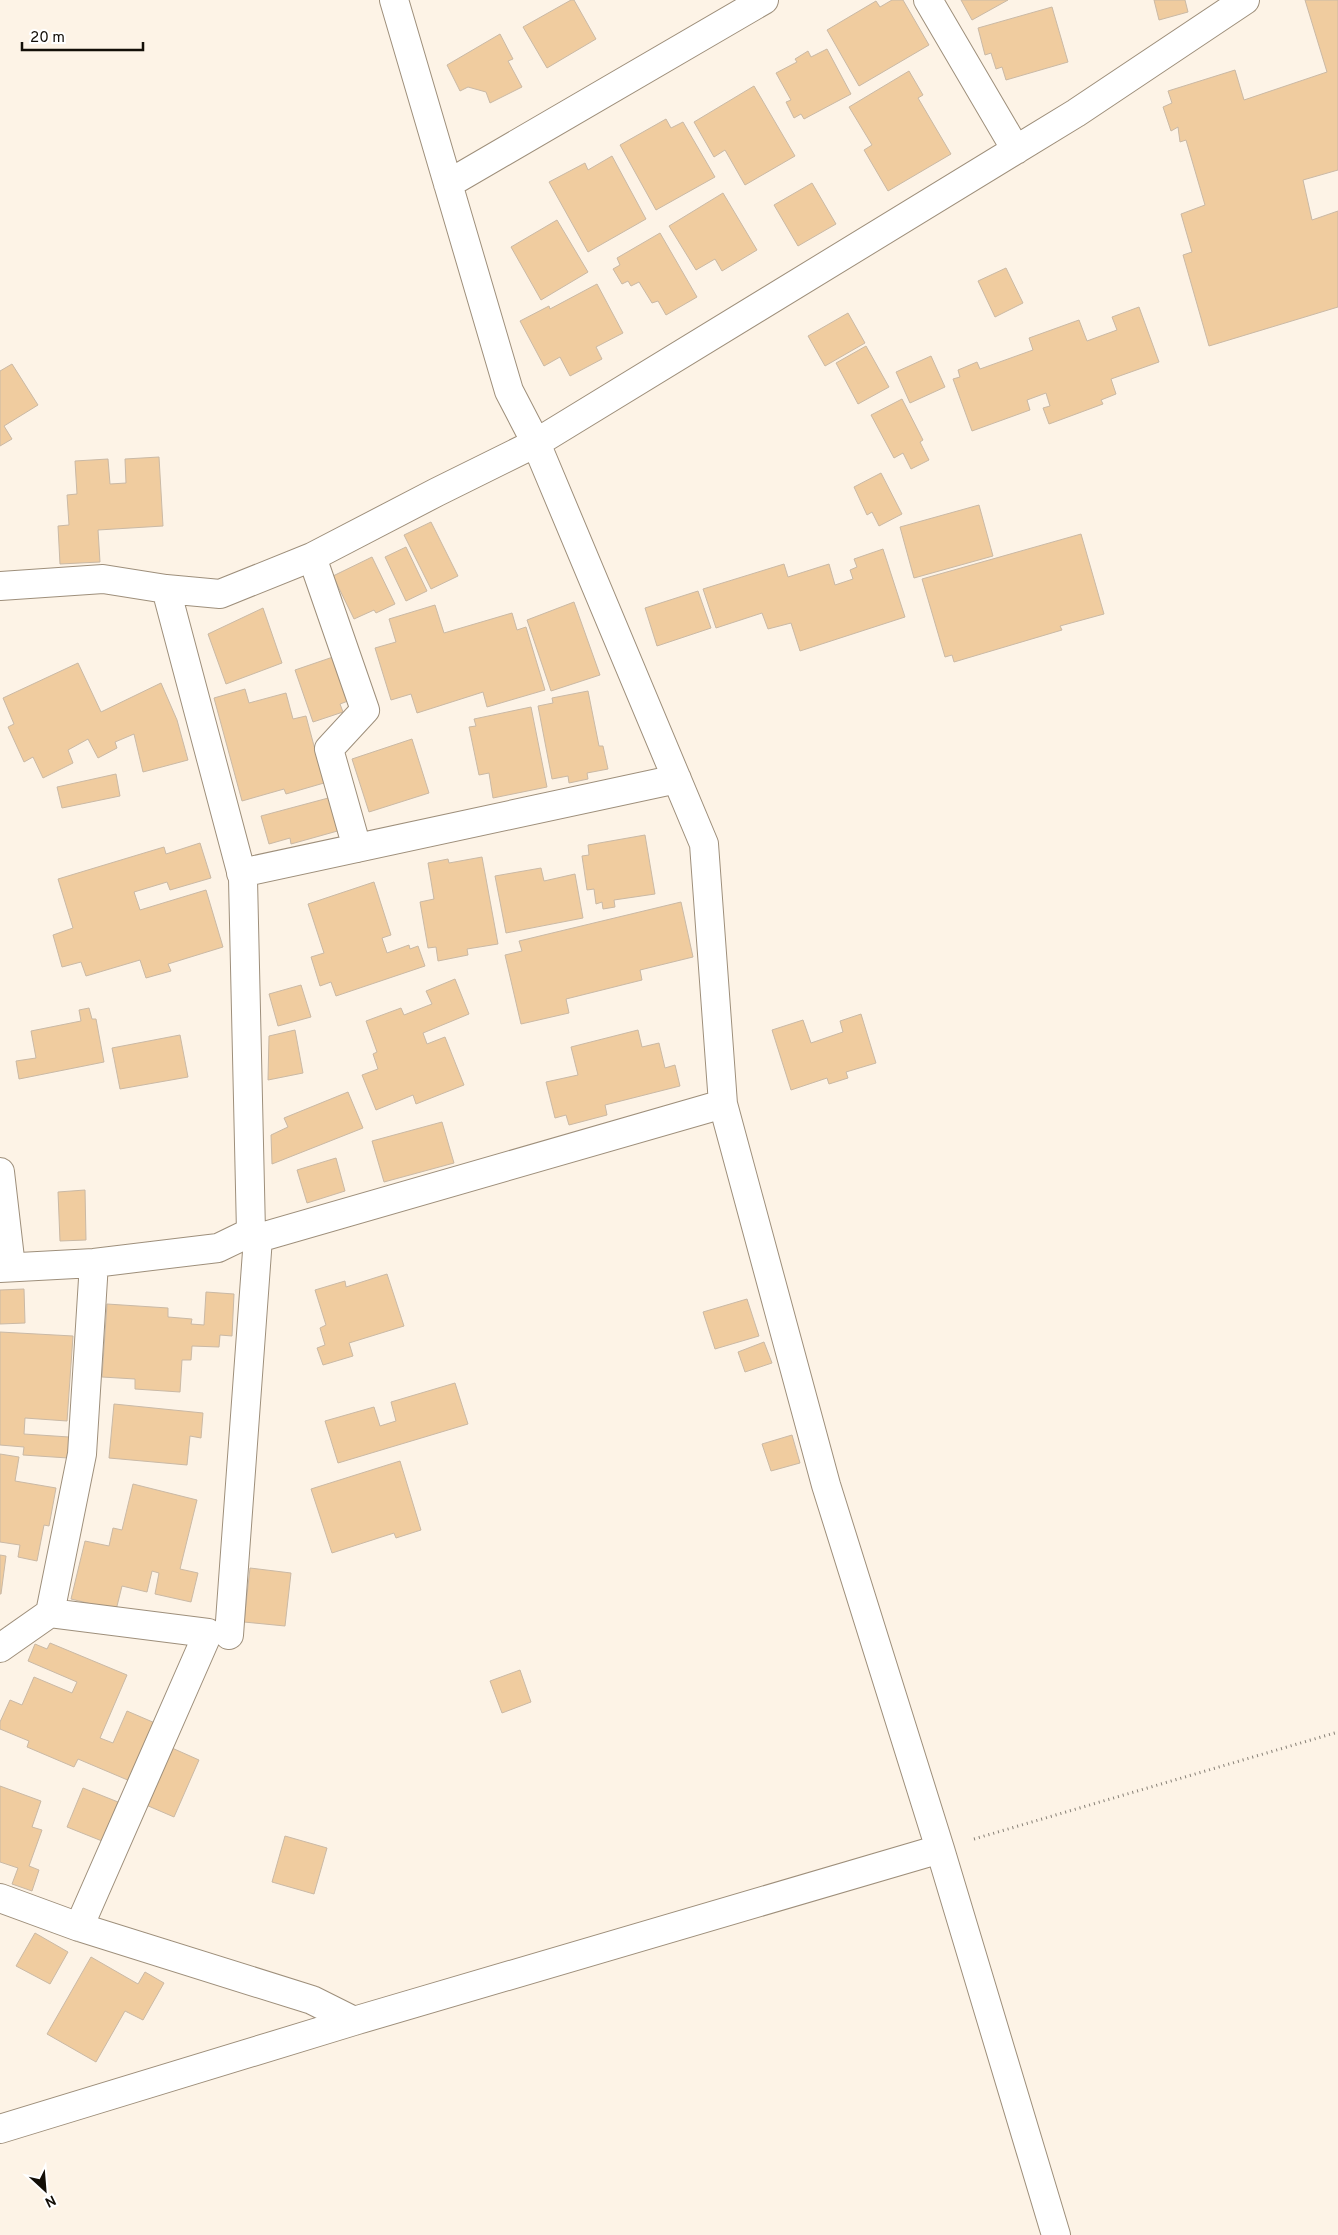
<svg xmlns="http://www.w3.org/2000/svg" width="1338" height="2235" viewBox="0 0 1338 2235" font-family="Overpass,sans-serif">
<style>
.building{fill:#f0cc9f;stroke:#cab9a5}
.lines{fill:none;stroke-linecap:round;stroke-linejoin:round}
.minor-casing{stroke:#9e8f7b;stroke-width:30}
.path{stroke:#867f75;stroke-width:3;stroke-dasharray:1 4;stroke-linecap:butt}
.minor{stroke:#fff;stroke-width:28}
</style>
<rect width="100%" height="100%" fill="#fdf3e6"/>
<path class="building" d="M 571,0 L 574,0 L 596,39 L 547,68 L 523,27 Z
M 892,0 L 903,0 L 929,45 L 859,86 L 827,30 L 876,1 L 880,7 Z
M 961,0 L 1008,0 L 972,20 Z
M 1154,0 L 1185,0 L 1188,12 L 1159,20 Z
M 1305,0 L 1338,0 L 1338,170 L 1303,180 L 1312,220 L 1338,211 L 1338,307 L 1209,346 L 1183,255 L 1192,252 L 1181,214 L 1205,205 L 1186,140 L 1180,142 L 1178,127 L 1171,131 L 1163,107 L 1172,103 L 1168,91 L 1235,70 L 1244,100 L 1327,72 Z
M 1052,7 L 1068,62 L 1006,80 L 1002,67 L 996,69 L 991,53 L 985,55 L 978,28 Z
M 500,34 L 513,59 L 508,61 L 522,87 L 490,103 L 486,92 L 468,87 L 460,91 L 447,65 Z
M 827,49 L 851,94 L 804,119 L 801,114 L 794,118 L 786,102 L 791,100 L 776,73 L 797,62 L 795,59 L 808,51 L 811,57 Z
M 909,71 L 923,95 L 918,98 L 951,154 L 888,191 L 864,150 L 872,145 L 849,107 Z
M 754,86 L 795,156 L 745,185 L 725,150 L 714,157 L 694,122 Z
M 666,119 L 671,128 L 683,122 L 715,177 L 656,210 L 620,145 Z
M 612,156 L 646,219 L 588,252 L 549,182 L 585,163 L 588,170 Z
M 812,183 L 836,224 L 798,246 L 774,205 Z
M 723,193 L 757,250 L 722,271 L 715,259 L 696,270 L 669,226 Z
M 557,220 L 588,272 L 541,300 L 511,247 Z
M 660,233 L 697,297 L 666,315 L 658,301 L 652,303 L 639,282 L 631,286 L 628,281 L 622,284 L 613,269 L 620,265 L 617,258 Z
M 1006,268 L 1023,303 L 995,317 L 978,281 Z
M 597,284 L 623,333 L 596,347 L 602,359 L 570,376 L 560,357 L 544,366 L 520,321 L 549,306 L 550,309 Z
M 1139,307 L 1159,362 L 1111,379 L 1116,394 L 1101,400 L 1103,404 L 1049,424 L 1043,408 L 1050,406 L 1046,393 L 1027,400 L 1030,410 L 972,431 L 953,379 L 960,377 L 958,370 L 977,362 L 980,369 L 1033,350 L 1029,338 L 1079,320 L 1087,341 L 1117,330 L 1112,317 Z
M 848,313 L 865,343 L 825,366 L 808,336 Z
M 866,346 L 889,387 L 858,404 L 836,363 Z
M 931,356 L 945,387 L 910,403 L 896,372 Z
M 12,364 L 38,405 L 4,426 L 12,439 L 0,446 L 0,371 Z
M 902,399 L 923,440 L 920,442 L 929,460 L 911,469 L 903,453 L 894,458 L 871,415 Z
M 159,457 L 163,526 L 98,530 L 100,562 L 60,564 L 58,526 L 69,525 L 67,495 L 77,494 L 75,461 L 108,459 L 110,484 L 126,483 L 125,459 Z
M 881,473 L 902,514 L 879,526 L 872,512 L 867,515 L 854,487 Z
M 979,505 L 993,556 L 914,578 L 900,527 Z
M 431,522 L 458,576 L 431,589 L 404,535 Z
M 1081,534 L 1104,614 L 1060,626 L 1062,630 L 954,662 L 952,655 L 945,657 L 922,579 Z
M 406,547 L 427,591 L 406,601 L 385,557 Z
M 883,549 L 905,617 L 800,651 L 791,623 L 768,629 L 762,613 L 716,628 L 703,589 L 784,564 L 788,577 L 829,564 L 835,585 L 853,579 L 850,570 L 857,567 L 854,559 Z
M 372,557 L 395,604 L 376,613 L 374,610 L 354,619 L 333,576 Z
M 698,591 L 711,628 L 657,646 L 645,608 Z
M 574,602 L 600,675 L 551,691 L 527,620 Z
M 435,605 L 444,633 L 512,613 L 517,630 L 526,627 L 545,690 L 487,707 L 483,692 L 417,713 L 411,694 L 391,700 L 375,648 L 396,642 L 389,619 Z
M 263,608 L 282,663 L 226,684 L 208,634 Z
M 333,657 L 348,701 L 340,704 L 343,712 L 313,722 L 295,670 Z
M 78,663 L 101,712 L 161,683 L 177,720 L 188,760 L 143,772 L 134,734 L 115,742 L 117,748 L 98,758 L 88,739 L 68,750 L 73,763 L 43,778 L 33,757 L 24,762 L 8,727 L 14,724 L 3,698 Z
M 245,689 L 249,703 L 286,693 L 293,719 L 306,716 L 324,783 L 286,794 L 284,789 L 242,801 L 214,698 Z
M 588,691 L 599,746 L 603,746 L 608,769 L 587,773 L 588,779 L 569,783 L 568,776 L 552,779 L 538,706 L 553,703 L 552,698 Z
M 531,707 L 547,787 L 493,798 L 489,773 L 479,775 L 469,727 L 476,726 L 474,719 Z
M 412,739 L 429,793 L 369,812 L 352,759 Z
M 116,774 L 120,796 L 62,808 L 57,787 Z
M 332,797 L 341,830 L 291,844 L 290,838 L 269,844 L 261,816 Z
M 645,835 L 655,894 L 614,900 L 615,907 L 603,909 L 602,902 L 596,904 L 594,889 L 587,890 L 582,856 L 589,855 L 588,845 Z
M 200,843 L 211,878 L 170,890 L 167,882 L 134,892 L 140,910 L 206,890 L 223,947 L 168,964 L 171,971 L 146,978 L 140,960 L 86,976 L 81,962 L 62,967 L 53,935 L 73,928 L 58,879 L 164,847 L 166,854 Z
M 482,857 L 498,944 L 467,949 L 468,955 L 438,961 L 436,947 L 428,948 L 420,902 L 434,899 L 428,863 L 448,859 L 449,863 Z
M 541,868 L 544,881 L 575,874 L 583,918 L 506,933 L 495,876 Z
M 374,882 L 391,935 L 382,938 L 387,953 L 409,945 L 410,949 L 418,946 L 425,966 L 336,996 L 331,982 L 320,986 L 311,957 L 324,953 L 308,904 Z
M 681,902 L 693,957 L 640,970 L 642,980 L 566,999 L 569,1013 L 521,1024 L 505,955 L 522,951 L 519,941 Z
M 455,979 L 469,1014 L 423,1033 L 427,1044 L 445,1037 L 464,1085 L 416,1104 L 413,1095 L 376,1110 L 362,1075 L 378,1069 L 373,1054 L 377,1052 L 366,1021 L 401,1008 L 404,1015 L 432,1004 L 426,991 Z
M 301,985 L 311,1017 L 278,1026 L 269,994 Z
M 89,1008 L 92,1019 L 96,1019 L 104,1062 L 19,1079 L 16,1061 L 36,1058 L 31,1031 L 81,1021 L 79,1010 Z
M 861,1014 L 876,1063 L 846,1072 L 848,1078 L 829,1084 L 827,1078 L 791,1090 L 772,1030 L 803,1020 L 811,1043 L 843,1032 L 840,1021 Z
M 295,1030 L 303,1073 L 268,1080 L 269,1036 Z
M 638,1030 L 642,1047 L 659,1043 L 665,1068 L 675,1065 L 680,1086 L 605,1105 L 607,1115 L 569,1125 L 566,1115 L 555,1118 L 546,1082 L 578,1075 L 571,1047 Z
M 180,1035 L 188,1077 L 120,1089 L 112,1048 Z
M 348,1092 L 363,1128 L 272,1164 L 271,1135 L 288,1127 L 284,1118 Z
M 442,1122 L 454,1163 L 384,1182 L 372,1141 Z
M 336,1158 L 345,1191 L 307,1203 L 297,1170 Z
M 85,1190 L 86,1240 L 60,1241 L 58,1192 Z
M 387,1274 L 404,1326 L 349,1343 L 353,1356 L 323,1365 L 317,1348 L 325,1345 L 320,1328 L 326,1325 L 315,1290 L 345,1281 L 346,1287 Z
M 24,1289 L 25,1323 L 0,1324 L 0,1290 Z
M 206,1292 L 234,1294 L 232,1336 L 220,1335 L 219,1347 L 192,1346 L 191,1360 L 182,1360 L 180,1392 L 135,1389 L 135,1379 L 102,1377 L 107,1304 L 168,1308 L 168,1317 L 192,1319 L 191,1324 L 204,1325 Z
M 747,1299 L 759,1336 L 715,1349 L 703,1312 Z
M 0,1332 L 73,1336 L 67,1421 L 25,1418 L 24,1434 L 69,1437 L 68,1458 L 23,1455 L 24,1447 L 0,1445 Z
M 764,1342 L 772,1363 L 745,1372 L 738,1352 Z
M 455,1383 L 468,1424 L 338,1463 L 325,1421 L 374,1407 L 380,1426 L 396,1421 L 391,1402 Z
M 114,1404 L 203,1413 L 201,1438 L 190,1436 L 187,1465 L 109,1458 Z
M 792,1435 L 800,1463 L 771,1471 L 762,1444 Z
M 0,1454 L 19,1457 L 15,1481 L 56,1488 L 49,1526 L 44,1525 L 37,1561 L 18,1557 L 20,1545 L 0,1542 Z
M 400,1461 L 421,1530 L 396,1538 L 394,1533 L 332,1553 L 311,1489 Z
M 133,1484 L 197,1500 L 180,1569 L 198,1573 L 191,1602 L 155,1594 L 159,1573 L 152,1571 L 147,1592 L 122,1586 L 116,1610 L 71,1599 L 85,1541 L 109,1546 L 113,1528 L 122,1530 Z
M 0,1555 L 6,1556 L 1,1594 L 0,1594 Z
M 250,1568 L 291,1573 L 285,1626 L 244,1622 Z
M 50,1643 L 127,1675 L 100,1738 L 113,1743 L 127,1711 L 155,1723 L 130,1781 L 78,1759 L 74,1767 L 27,1747 L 29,1741 L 0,1729 L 0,1722 L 10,1700 L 22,1705 L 34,1677 L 72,1693 L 77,1682 L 28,1661 L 35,1644 L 47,1649 Z
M 520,1670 L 531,1702 L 502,1713 L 490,1681 Z
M 172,1748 L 199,1760 L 174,1817 L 146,1805 Z
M 0,1786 L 41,1801 L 32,1827 L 42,1830 L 29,1866 L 39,1870 L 32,1891 L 12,1884 L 18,1868 L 0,1862 Z
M 83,1788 L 118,1802 L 102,1841 L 67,1827 Z
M 285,1836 L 327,1848 L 314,1894 L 272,1882 Z
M 35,1933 L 68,1952 L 50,1984 L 16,1966 Z
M 91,1957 L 138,1984 L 145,1972 L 164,1983 L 143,2020 L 125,2011 L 96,2062 L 47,2034 Z"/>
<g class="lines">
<defs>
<path id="minor" d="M 394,0 L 509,391 L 536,443 L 704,844 L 723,1104 L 826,1485 L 940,1849 L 1056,2235
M 928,0 L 1016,150
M 448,184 L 764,0
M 312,557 L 365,710 L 329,749 L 357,848
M 0,586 L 103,579 L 166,589 L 220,594 L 312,557 L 437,492 L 536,443 L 1076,113 L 1245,0
M 166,589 L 243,879 L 251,1232
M 241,873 L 677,779
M 0,1172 L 11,1267
M 0,1268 L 94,1263 L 218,1248 L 251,1232 L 258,1238 L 723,1104
M 50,1613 L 82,1454 L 94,1263
M 229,1635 L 258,1238
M 0,1648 L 50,1613 L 208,1633 L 79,1927
M 0,1898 L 79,1927 L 312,2000 L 354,2021
M 0,2129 L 354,2021 L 940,1849"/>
</defs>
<use href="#minor" class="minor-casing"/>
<path class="path" d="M 974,1839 L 1338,1732"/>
<use href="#minor" class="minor"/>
</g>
<g transform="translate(45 2190) rotate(154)" stroke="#ffffff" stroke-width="4" paint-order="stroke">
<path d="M0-4L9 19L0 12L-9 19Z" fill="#130e07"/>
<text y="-8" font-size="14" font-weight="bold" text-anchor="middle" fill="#130e07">N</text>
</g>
<path d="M22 42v8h121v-8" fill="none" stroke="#130e07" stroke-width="2.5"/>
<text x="30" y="42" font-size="15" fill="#130e07" stroke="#ffffff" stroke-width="4" paint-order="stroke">20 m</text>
</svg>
